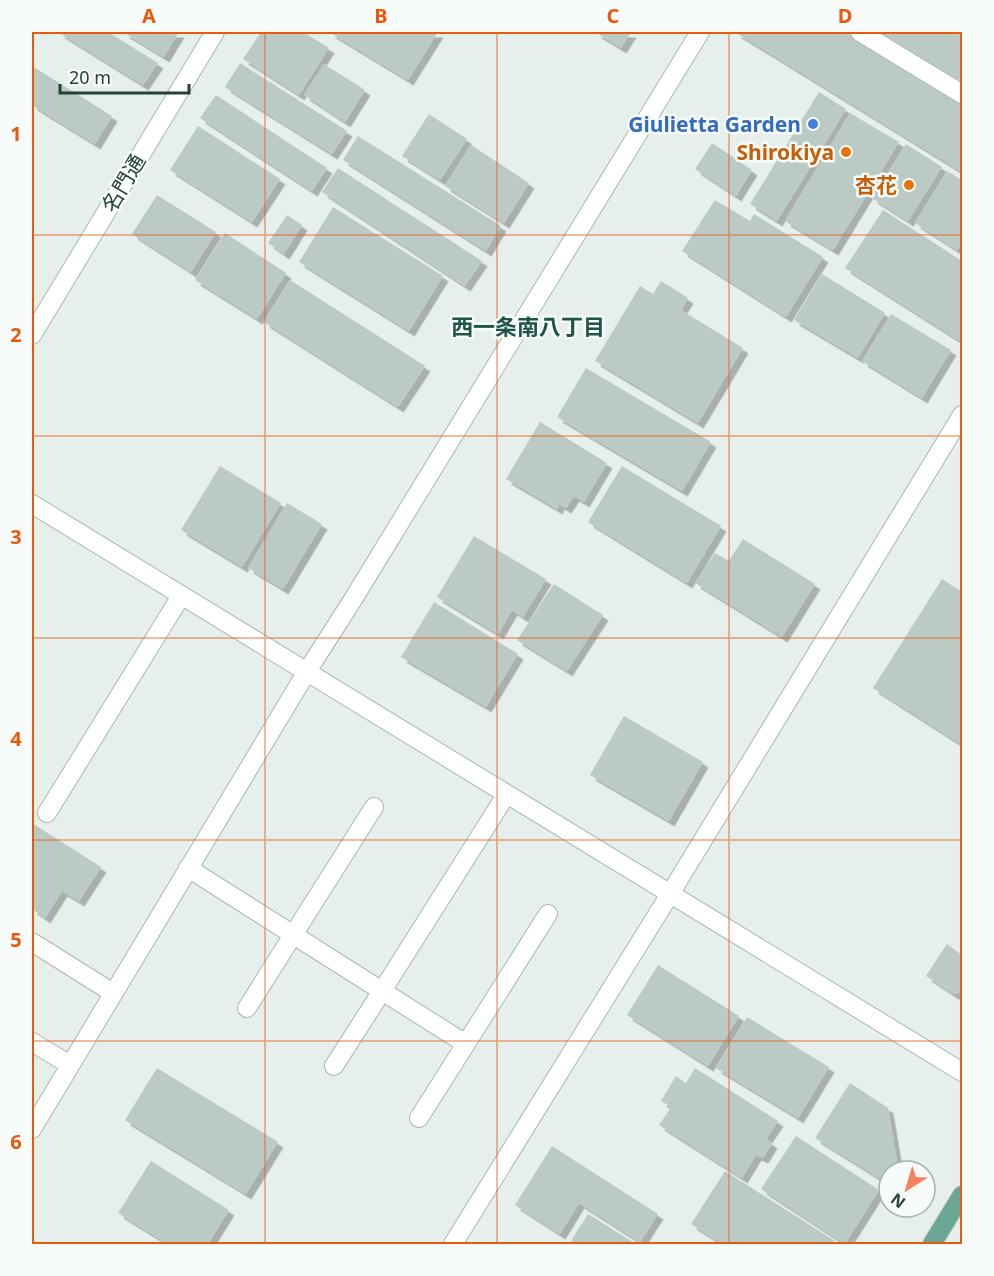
<svg xmlns="http://www.w3.org/2000/svg" width="994" height="1276" viewBox="0 0 994 1276" font-family="'Noto Sans','Noto Sans JP',sans-serif">
<style>
.building{fill:#bbcac4;filter:url(#shadow)}
.lines{fill:none;stroke-linecap:round;stroke-linejoin:round}
.minor-casing{stroke:#a8b8b2;stroke-width:20}
.major-casing{stroke:#c2cac8;stroke-width:20}
.minor{stroke:#fff;stroke-width:18}
.major{stroke:#6aa596;stroke-width:18}
.grid{fill:none;stroke:#e8590c;stroke-width:1.5;stroke-opacity:0.55}
.shop-dot{fill:#3f7fe0;stroke:#f7fbf9;stroke-width:2}
.food-dot{fill:#e8710a;stroke:#f7fbf9;stroke-width:2}
.labels{text-anchor:middle;dominant-baseline:central;stroke-width:5;stroke-linejoin:round;paint-order:stroke}
.shop-label{font-size:21px;font-weight:bold;fill:#366cbe;stroke:#f7fbf9;text-anchor:end}
.food-label{font-size:21px;font-weight:bold;fill:#c56008;stroke:#f7fbf9;text-anchor:end}
.street-label{font-size:21px;fill:#24423a;stroke:#f7fbf9}
.neighbourhood-label{font-size:22px;font-weight:bold;fill:#1f5548;stroke:#f7fbf9}
.neatline{fill:none;stroke:#e8590c;stroke-width:2}
.grid-label{font-size:20px;text-anchor:middle;font-weight:bold;fill:#e8590c}
</style>
<defs>
<filter id="shadow"><feDropShadow dx="5.5" dy="5.5" stdDeviation="0" flood-color="#0004"/></filter>
</defs>
<rect width="100%" height="100%" fill="#e6efeb"/>
<path class="building" d="M 58,32 L 108,32 L 158,63 L 143,85 Z
M 123,32 L 179,32 L 164,57 Z
M 261,32 L 303,32 L 329,48 L 299,95 L 243,59 Z
M 329,32 L 438,32 L 408,80 Z
M 595,32 L 631,32 L 621,48 Z
M 735,32 L 955,32 L 962,36 L 962,172 Z
M 240,63 L 347,131 L 332,154 L 225,87 Z
M 324,64 L 365,90 L 345,122 L 304,95 Z
M 32,66 L 112,116 L 95,144 L 32,105 Z
M 819,92 L 846,109 L 777,221 L 750,204 Z
M 216,95 L 327,168 L 312,191 L 200,118 Z
M 850,113 L 899,142 L 833,250 L 785,221 Z
M 429,114 L 467,139 L 440,180 L 402,156 Z
M 198,126 L 280,179 L 252,222 L 170,170 Z
M 358,136 L 501,226 L 486,251 L 343,160 Z
M 712,143 L 752,170 L 736,196 L 695,169 Z
M 906,144 L 942,167 L 908,221 L 872,198 Z
M 471,145 L 529,183 L 504,223 L 445,186 Z
M 338,168 L 482,261 L 465,286 L 322,192 Z
M 947,171 L 962,180 L 962,242 L 957,250 L 915,223 Z
M 157,195 L 216,232 L 191,272 L 132,234 Z
M 715,200 L 750,221 L 754,214 L 823,257 L 786,317 L 682,251 Z
M 333,207 L 443,276 L 409,331 L 299,262 Z
M 883,210 L 962,261 L 962,338 L 960,341 L 845,268 Z
M 287,215 L 302,225 L 284,254 L 268,243 Z
M 225,233 L 286,273 L 257,319 L 195,280 Z
M 822,274 L 885,313 L 858,358 L 794,320 Z
M 290,280 L 425,366 L 398,407 L 264,322 Z
M 661,281 L 688,298 L 681,310 L 743,348 L 698,423 L 595,361 L 640,286 L 653,294 Z
M 891,314 L 951,350 L 922,398 L 862,361 Z
M 586,368 L 711,442 L 682,491 L 557,417 Z
M 540,422 L 607,463 L 584,502 L 574,496 L 566,508 L 559,504 L 557,509 L 506,479 Z
M 220,466 L 281,503 L 242,567 L 181,530 Z
M 622,466 L 721,526 L 687,583 L 588,522 Z
M 287,503 L 322,524 L 283,589 L 248,568 Z
M 474,536 L 546,579 L 523,617 L 512,610 L 498,634 L 437,597 Z
M 743,539 L 815,584 L 782,637 L 695,583 L 715,553 L 729,561 Z
M 942,579 L 962,592 L 962,745 L 873,688 Z
M 554,584 L 603,615 L 567,671 L 517,640 Z
M 434,602 L 518,654 L 486,707 L 401,657 Z
M 624,716 L 703,762 L 669,821 L 590,775 Z
M 32,823 L 101,867 L 79,901 L 62,891 L 45,918 L 32,909 Z
M 947,944 L 962,955 L 962,992 L 953,994 L 926,976 Z
M 658,965 L 739,1016 L 708,1066 L 627,1015 Z
M 747,1017 L 829,1067 L 798,1118 L 716,1068 Z
M 157,1068 L 278,1142 L 246,1194 L 125,1120 Z
M 695,1068 L 778,1121 L 766,1139 L 772,1143 L 763,1158 L 756,1155 L 742,1178 L 659,1125 L 671,1107 L 661,1101 L 676,1076 L 686,1083 Z
M 850,1083 L 888,1108 L 897,1161 L 884,1181 L 815,1138 Z
M 796,1136 L 879,1190 L 845,1244 L 761,1189 Z
M 552,1146 L 658,1214 L 640,1242 L 579,1203 L 560,1234 L 515,1205 Z
M 151,1161 L 229,1210 L 208,1244 L 168,1244 L 118,1213 Z
M 725,1171 L 835,1241 L 833,1244 L 722,1244 L 691,1224 Z
M 588,1214 L 636,1244 L 576,1244 L 571,1241 Z"/>
<g class="lines">
<defs>
<path id="minor" d="M 860,32 L 962,94
M 32,335 L 215,32
M 32,504 L 962,1072
M 47,813 L 181,596
M 188,868 L 382,991 L 506,795
M 32,942 L 113,993
M 247,1008 L 374,807
M 32,1042 L 70,1065
M 334,1066 L 382,991 L 466,1044
M 419,1118 L 548,914
M 32,1129 L 306,673 L 352,601 L 700,32
M 453,1244 L 670,894 L 962,415"/>
<path id="major" d="M 932,1244 L 962,1195"/>
</defs>
<use href="#minor" class="minor-casing"/>
<use href="#major" class="major-casing"/>
<use href="#minor" class="minor"/>
<use href="#major" class="major"/>
</g>
<path class="grid" d="M 265,32 L 265,1244M 497,32 L 497,1244M 729,32 L 729,1244M 32,235 L 962,235M 32,436 L 962,436M 32,638 L 962,638M 32,840 L 962,840M 32,1041 L 962,1041"/>
<circle class="shop-dot" cx="813" cy="124" r="6"/>
<g class="food-dot">
<circle cx="846" cy="152" r="6"/>
<circle cx="909" cy="185" r="6"/>
</g>
<g class="labels">
<g class="shop-label">
<text x="801" y="124">Giulietta Garden</text>
</g>
<g class="food-label">
<text x="834" y="152">Shirokiya</text>
<text x="897" y="185">杏花</text>
</g>
<g class="street-label">
<text transform="translate(123 183) rotate(-59)">名門通</text>
</g>
<g class="neighbourhood-label">
<text x="528" y="326">西一条南八丁目</text>
</g>
</g>
<rect width="994" height="1276" fill="none" stroke="#f7fbf9" stroke-width="66"/>
<g transform="translate(907 1189) rotate(217)"><circle r="28" fill="#f7fbf9" stroke="#a3b1ad" stroke-width="1.5"/>
<path d="M0-4.5L10 22L0 15L-10 22Z" fill="#f4845f"/>
<text y="-9" font-size="16" font-weight="bold" text-anchor="middle" fill="#24423a">N</text>
</g>
<path d="M60 84v9h129v-9" fill="none" stroke="#24423a" stroke-width="3"/>
<text x="69" y="84" font-size="18" fill="#24423a" stroke="#f7fbf9" stroke-width="4.5" paint-order="stroke">20 m</text>
<rect x="33" y="33" width="928" height="1210" class="neatline"/>
<g class="grid-label">
<text x="149" y="23">A</text>
<text x="381" y="23">B</text>
<text x="613" y="23">C</text>
<text x="845" y="23">D</text>
<text x="16" y="141">1</text>
<text x="16" y="342">2</text>
<text x="16" y="544">3</text>
<text x="16" y="746">4</text>
<text x="16" y="947">5</text>
<text x="16" y="1149">6</text>
</g>
</svg>
